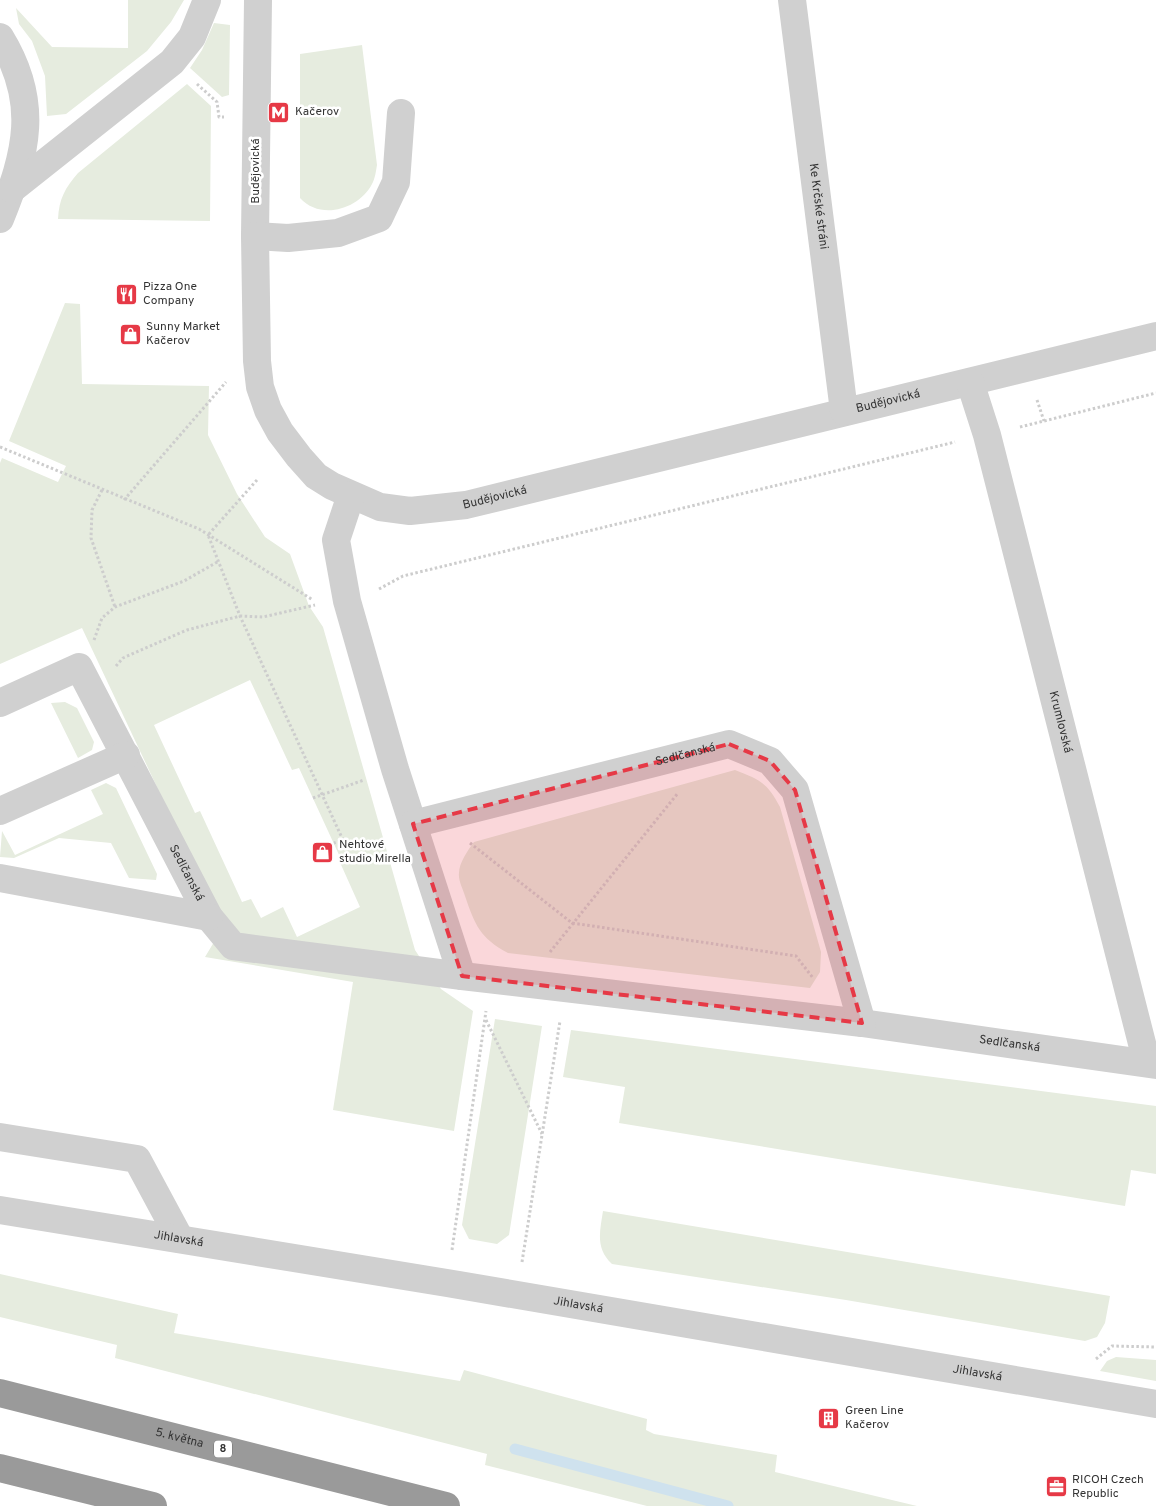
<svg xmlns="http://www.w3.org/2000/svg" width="1156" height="1506" viewBox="0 0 1156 1506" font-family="Overpass,sans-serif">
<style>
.green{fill:#e6ecdf;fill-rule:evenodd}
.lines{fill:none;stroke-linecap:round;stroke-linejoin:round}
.stream{stroke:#cfe2ee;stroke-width:11}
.path{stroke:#cdcdcd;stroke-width:3;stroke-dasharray:2.5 2.5;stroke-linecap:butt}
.minor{stroke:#d0d0d0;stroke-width:28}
.highway{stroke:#9a9a9a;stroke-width:28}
.marked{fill:#e63946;fill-opacity:0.2;stroke:#e63946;stroke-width:4;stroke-dasharray:10 6;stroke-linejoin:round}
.labels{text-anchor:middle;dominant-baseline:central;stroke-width:5;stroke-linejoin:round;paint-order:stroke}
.shield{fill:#fff;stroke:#707070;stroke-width:1}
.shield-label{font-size:11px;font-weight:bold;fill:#333}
.poi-label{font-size:12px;fill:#333;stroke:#fff;text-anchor:start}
.street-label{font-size:12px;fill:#333;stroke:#fff}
</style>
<rect width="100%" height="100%" fill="#fff"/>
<path class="green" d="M 128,0 L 184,0 L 171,22 L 147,51 L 66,114 L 47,116 L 45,76 L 32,41 L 19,24 L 16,8 L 52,47 L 128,48 Z
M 214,23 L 230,25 L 229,95 L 222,97 L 190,68 L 202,50 Z
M 362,45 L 377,165 C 376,171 375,179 372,184 C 359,209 321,221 300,198 L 300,54 Z
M 187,84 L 211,106 L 210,221 L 58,219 C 59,199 65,188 78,173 Z
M 65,303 L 80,304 L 82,384 L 209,386 L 208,435 L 237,494 L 265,537 L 290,554 L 309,606 L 323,627 L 415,950 L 441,989 L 473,1011 L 454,1131 L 333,1110 L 353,982 L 205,957 L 223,927 L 82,628 L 0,664 L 0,463 L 2,458 L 58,482 L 66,466 L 9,441 ZM 250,680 L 292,770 L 299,768 L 340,857 L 338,858 L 360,907 L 297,937 L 283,907 L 261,918 L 251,899 L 242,902 L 200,811 L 195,813 L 154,725 Z
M 65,702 L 77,708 L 94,742 L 92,750 L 78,758 L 51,703 Z
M 735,770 C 760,780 767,782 780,807 L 821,952 L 820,972 L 810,988 L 508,953 C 480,938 475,925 465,896 C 463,889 458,880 459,873 C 459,863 468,850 474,842 Z
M 106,783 L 116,788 L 157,874 L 156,880 L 129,878 L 111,843 L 59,838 L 14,858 L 0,857 L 2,831 L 15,855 L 103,814 L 91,790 Z
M 495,1019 L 542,1026 L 509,1235 L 497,1244 L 469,1239 L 462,1225 Z
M 571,1030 L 1156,1106 L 1156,1174 L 1131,1170 L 1125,1206 L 619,1123 L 625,1087 L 563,1077 Z
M 603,1211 L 1110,1296 L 1105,1323 L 1097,1337 L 1085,1341 L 846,1300 L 612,1264 C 595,1248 600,1231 603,1211 Z
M 0,1274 L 178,1314 L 174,1333 L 460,1381 L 464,1370 L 647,1419 L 646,1430 L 654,1434 L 777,1455 L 775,1472 L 917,1506 L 647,1506 L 485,1465 L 487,1454 L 115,1358 L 117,1345 L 0,1317 Z
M 1116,1357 L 1156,1360 L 1156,1381 L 1100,1371 L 1107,1361 Z"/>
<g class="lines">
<path class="stream" d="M 515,1449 L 728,1506"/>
<path class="path" d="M 197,84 L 217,102 L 219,117 L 224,117
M 1037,400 L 1044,421
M 1020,427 L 1156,393
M 0,447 L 199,529 L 313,600
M 257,480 L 208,535 L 240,616 L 343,840 L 334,843
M 102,490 L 92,510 L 91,538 L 115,607
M 124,500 L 226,382
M 379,589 L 403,576 L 955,442
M 94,640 L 102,618 L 115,607 L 184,581 L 219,561
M 116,666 L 123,658 L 187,630 L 240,616 L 263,617 L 315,605
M 313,798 L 364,780
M 470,843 L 572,923 L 796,956 L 813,978
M 550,952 L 678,793
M 486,1020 L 542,1134
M 452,1250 L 486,1011
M 522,1262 L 560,1021
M 1096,1359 L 1112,1346 L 1156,1347"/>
<g class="minor">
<path id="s1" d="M 258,0 L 255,236 L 257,361 L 260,387 L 268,410 L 280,432 L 299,457 L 316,476 L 332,486 L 380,507 L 410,511 L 466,505 L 1156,336"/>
<path id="s2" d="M 792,0 L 844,411"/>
<path d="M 0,37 C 40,102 27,153 0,219"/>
<path d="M 12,189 L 172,62 L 192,37 L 207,0"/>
<path d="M 255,236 L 288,238 L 338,233 L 379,218 L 396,182 L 401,113"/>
<path id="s3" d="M 970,382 L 987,435 L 1147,1063"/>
<path d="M 351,495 L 336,540 L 347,601 L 395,769 L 462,976"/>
<path id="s4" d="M 0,703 L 79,667 L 209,917 L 233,946 L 462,976 L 862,1023 L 1156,1065"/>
<path d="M 0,811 L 126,755"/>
<path id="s5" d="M 413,824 L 729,744 L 770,761 L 795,790 L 862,1023"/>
<path d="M 0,878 L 209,917"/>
<path d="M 0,1137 L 137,1159 L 180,1239"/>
<path id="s6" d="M 0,1210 L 447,1283 L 1156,1404"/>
</g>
<g class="highway">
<path id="s7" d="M 0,1393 L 446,1506"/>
<path d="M 0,1468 L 153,1506"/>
</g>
</g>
<path class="marked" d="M 729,744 L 770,761 L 795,790 L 862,1023 L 462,976 L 413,824 Z"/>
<defs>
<symbol id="metro-square" viewBox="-11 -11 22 22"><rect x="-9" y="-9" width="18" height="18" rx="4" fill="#e63946" stroke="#fff"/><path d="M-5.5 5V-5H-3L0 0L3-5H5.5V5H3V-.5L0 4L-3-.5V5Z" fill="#fff"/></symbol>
<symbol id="restaurant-square" viewBox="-11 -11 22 22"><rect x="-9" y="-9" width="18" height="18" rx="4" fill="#e63946" stroke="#fff"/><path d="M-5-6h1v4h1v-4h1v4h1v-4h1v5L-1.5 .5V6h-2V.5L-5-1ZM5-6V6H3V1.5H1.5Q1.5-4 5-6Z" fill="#fff"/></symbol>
<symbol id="shop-square" viewBox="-11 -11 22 22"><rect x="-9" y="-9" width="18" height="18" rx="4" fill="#e63946" stroke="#fff"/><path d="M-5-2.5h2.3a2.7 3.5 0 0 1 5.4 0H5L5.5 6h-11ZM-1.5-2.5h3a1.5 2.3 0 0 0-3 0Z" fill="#fff"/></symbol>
<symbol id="building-square" viewBox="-11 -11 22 22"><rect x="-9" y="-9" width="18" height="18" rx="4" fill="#e63946" stroke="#fff"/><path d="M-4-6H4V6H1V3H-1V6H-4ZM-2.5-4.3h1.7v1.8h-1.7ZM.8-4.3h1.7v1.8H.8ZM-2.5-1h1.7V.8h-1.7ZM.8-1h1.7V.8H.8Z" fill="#fff"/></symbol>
<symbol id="office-square" viewBox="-11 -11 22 22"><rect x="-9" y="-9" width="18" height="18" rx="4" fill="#e63946" stroke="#fff"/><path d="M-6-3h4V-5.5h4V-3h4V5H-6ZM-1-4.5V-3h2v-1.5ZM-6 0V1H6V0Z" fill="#fff"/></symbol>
</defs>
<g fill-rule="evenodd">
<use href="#metro-square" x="266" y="100" width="25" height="25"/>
<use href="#restaurant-square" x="114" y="282" width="25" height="25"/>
<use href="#shop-square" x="118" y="322" width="25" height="25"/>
<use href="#shop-square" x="310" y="840" width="25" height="25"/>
<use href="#building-square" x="816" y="1406" width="25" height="25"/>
<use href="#office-square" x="1044" y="1474" width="25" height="25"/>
</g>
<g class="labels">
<rect class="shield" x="214" y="1440.5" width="18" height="17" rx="4"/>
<g class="shield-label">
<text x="223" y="1449">8</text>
</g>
<g class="poi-label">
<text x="295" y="112">Kačerov</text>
<text x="143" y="287">Pizza One<tspan x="143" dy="14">Company</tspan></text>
<text x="146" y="327">Sunny Market<tspan x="146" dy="14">Kačerov</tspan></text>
<text x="339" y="845">Nehtové<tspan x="339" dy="14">studio Mirella</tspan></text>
<text x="845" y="1411">Green Line<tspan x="845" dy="14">Kačerov</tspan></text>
<text x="1072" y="1480">RICOH Czech<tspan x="1072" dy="14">Republic</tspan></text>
</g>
<g class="street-label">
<text transform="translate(256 171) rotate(-90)">Budějovická</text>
<text stroke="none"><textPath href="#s2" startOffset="208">Ke Krčské stráni</textPath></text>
<text stroke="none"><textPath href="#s1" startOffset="1086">Budějovická</textPath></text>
<text stroke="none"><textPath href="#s1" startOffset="681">Budějovická</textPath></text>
<text stroke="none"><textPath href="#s3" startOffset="352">Krumlovská</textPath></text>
<text stroke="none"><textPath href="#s5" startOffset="281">Sedlčanská</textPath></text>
<text stroke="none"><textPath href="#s4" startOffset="319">Sedlčanská</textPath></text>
<text stroke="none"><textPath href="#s4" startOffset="1189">Sedlčanská</textPath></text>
<text stroke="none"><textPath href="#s6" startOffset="181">Jihlavská</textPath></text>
<text stroke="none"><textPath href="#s6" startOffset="586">Jihlavská</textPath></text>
<text stroke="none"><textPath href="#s6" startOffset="991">Jihlavská</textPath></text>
<text stroke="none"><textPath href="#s7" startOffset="185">5. května</textPath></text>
</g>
</g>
</svg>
